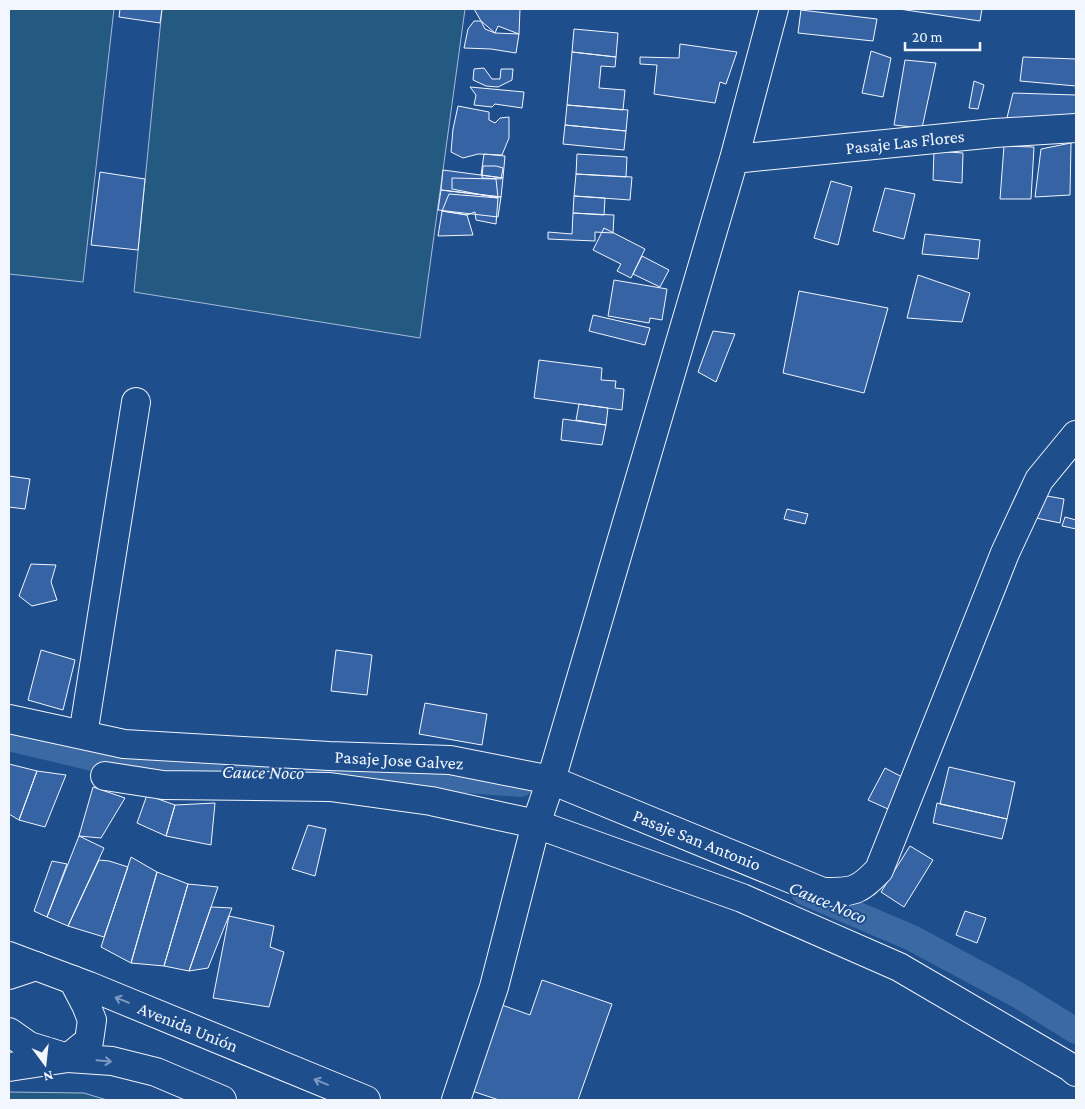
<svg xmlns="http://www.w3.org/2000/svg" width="1085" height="1109" viewBox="0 0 1085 1109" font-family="'Crimson Pro',serif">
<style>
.green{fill:#245a82;stroke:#a8bbd7}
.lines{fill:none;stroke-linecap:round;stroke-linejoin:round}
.canal{stroke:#3b69a3;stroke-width:26}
.building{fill:#3563a3;stroke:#f2f6ff}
.minor-casing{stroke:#f2f6ff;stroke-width:30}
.major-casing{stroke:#f2f6ff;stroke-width:30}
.minor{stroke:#1f4e8c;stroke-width:28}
.major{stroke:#1f4e8c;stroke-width:28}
.oneway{stroke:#7e9ac0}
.labels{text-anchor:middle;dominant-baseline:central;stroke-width:4;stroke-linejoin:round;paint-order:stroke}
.street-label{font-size:18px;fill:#f2f6ff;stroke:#1f4e8c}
.water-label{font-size:19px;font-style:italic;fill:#f2f6ff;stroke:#1f4e8c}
</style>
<rect width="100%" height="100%" fill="#1f4e8c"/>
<path class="green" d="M 9,9 L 114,9 L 83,282 L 9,274 Z
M 162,9 L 465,9 L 420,338 L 134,292 Z
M 9,1092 L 84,1093 L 107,1100 L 9,1100 Z"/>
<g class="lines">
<path class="canal" d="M 9,738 L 122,765 L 167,770 L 382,774 L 521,784
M 804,892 L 912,938 L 1018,995 L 1076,1031"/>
</g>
<path class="building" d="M 120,9 L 162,9 L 160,23 L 119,17 Z
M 474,9 L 520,9 L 519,34 L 498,26 L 495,33 L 481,21 Z
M 899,9 L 982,9 L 980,21 Z
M 801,10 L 877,19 L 873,41 L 798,33 Z
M 474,21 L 481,21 L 485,29 L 495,33 L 519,34 L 516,53 L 491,49 L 464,48 L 468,29 Z
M 574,29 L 618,33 L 616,57 L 572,52 Z
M 680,44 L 737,52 L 726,84 L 720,82 L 715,103 L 654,94 L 657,65 L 640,64 L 640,57 L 679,58 Z
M 871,51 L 891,58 L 883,97 L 862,93 Z
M 572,52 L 616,57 L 615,67 L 601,66 L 599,88 L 625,90 L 623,110 L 567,105 Z
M 1023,57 L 1076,59 L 1076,86 L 1020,81 Z
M 905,60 L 936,63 L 922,128 L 894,125 Z
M 484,68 L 492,79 L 500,79 L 501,69 L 513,69 L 512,80 L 498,87 L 486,86 L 473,80 L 474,69 Z
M 974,81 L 984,85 L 978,109 L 969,108 Z
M 470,87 L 524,92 L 522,108 L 495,104 L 492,107 L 474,105 L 476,95 Z
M 1013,93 L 1076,95 L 1076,123 L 1005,126 Z
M 567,105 L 628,110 L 626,131 L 565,125 Z
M 458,106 L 489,112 L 489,120 L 495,123 L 500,118 L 509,117 L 509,138 L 502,155 L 478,154 L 463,158 L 451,152 L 453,129 Z
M 565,125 L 626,131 L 624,150 L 563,144 Z
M 1071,143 L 1070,195 L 1035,197 L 1041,149 Z
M 1004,146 L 1034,147 L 1031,199 L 1000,199 Z
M 934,151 L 963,153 L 962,183 L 933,180 Z
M 484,154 L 505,156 L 503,178 L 481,175 Z
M 577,154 L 627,157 L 626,177 L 576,174 Z
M 483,166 L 496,166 L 503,168 L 501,179 L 482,178 Z
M 443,170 L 503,178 L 501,197 L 441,190 Z
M 100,172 L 145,179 L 138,250 L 91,245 Z
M 576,174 L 632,177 L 630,200 L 574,196 Z
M 452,178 L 496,179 L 498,198 L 452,189 Z
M 831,181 L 852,187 L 838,245 L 814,238 Z
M 885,188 L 915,194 L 904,239 L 873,231 Z
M 441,190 L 501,197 L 498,217 L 438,210 Z
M 449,194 L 498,198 L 496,224 L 476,220 L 475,212 L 467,215 L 442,211 Z
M 574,196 L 605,198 L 604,215 L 573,213 Z
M 442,211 L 467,215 L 473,235 L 438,236 Z
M 573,213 L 614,215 L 613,233 L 595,232 L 595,241 L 548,239 L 548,232 L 572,234 Z
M 604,228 L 645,249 L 631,278 L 617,271 L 621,264 L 593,250 Z
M 925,234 L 980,240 L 978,259 L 922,254 Z
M 642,256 L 669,270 L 660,287 L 633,274 Z
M 918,275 L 970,293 L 962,322 L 907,318 Z
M 614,280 L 667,289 L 662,320 L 650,318 L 649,323 L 608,316 Z
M 799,291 L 888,308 L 864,393 L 783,373 Z
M 593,315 L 650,328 L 645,345 L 589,331 Z
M 713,331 L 735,334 L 716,382 L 698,372 Z
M 539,360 L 602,368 L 601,380 L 616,381 L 615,388 L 624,389 L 622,410 L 534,398 Z
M 579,404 L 608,408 L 606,425 L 576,420 Z
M 563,419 L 606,425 L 602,445 L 561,440 Z
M 9,476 L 30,479 L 25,509 L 9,507 Z
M 1047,496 L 1064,499 L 1060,523 L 1036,518 Z
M 787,509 L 808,514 L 805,524 L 784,519 Z
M 1065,517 L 1076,520 L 1076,529 L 1062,526 Z
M 31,564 L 56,565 L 51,582 L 57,600 L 32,606 L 19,596 Z
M 41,650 L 75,660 L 63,710 L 28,700 Z
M 336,650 L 372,655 L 367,695 L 331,691 Z
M 425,703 L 487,714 L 482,745 L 419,734 Z
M 9,764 L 37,771 L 19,820 L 9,814 Z
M 949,767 L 1015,782 L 1007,819 L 940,804 Z
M 885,768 L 904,778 L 888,809 L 868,800 Z
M 37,771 L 66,775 L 45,827 L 19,820 Z
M 93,787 L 125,798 L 101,838 L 79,836 Z
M 147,795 L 175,805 L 166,836 L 137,823 Z
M 215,803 L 211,845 L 166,836 L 175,805 Z
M 937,803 L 1007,819 L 1002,839 L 933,823 Z
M 308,825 L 326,829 L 315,876 L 292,869 Z
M 79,836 L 104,848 L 68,926 L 47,917 Z
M 910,846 L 933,860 L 904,907 L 881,892 Z
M 131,857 L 157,872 L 131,963 L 101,947 Z
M 99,860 L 109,861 L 128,867 L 104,937 L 68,926 Z
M 52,861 L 67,864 L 47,917 L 34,911 Z
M 157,872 L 188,884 L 164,966 L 131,963 Z
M 188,884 L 218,887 L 189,971 L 164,966 Z
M 211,907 L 232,908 L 208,968 L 189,971 Z
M 965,911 L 986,918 L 977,943 L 956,935 Z
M 229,916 L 274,926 L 270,947 L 284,952 L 269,1007 L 213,998 Z
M 542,980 L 612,1004 L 578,1100 L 499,1100 L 469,1090 L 499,1004 L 530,1015 Z"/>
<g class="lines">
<defs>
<path id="minor" d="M 734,159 L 995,133 L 1076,128
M 9,719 L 124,744 L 329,756 L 450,760 L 551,780 L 823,892 C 853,892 858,892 879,870 L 1005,553 L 1039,480 L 1076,435
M 83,735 L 136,402
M 105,776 L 163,785 L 330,787 L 431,801 L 536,824 L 742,898 L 899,967 L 1070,1067 L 1076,1072
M 9,975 L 36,966
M 9,1067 L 68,1058 L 89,1041 L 92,1020 L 86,1005 L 73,980
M 456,1100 L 494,987 L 536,824 L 551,780 L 734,159 L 774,9"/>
<path id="major" d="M 9,956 L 89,986 L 366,1100
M 9,1032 L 29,1046 L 68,1058 L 112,1061 L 156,1072 L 222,1100"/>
</defs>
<use href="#minor" class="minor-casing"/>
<use href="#major" class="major-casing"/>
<use href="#minor" class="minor"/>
<use href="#major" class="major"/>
</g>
<defs><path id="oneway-shaft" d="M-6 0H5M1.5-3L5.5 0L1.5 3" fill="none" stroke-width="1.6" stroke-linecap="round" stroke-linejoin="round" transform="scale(1.25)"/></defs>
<g class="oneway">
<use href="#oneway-shaft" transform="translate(122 1000) rotate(-158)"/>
<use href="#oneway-shaft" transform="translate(104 1061) rotate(5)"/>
<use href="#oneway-shaft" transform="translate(321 1082) rotate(-158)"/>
</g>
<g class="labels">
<g class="street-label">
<text transform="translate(905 142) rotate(-6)">Pasaje Las Flores</text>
<text transform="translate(399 760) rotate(3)">Pasaje Jose Galvez</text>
<text transform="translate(697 840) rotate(22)">Pasaje San Antonio</text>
<text transform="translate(188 1027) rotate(22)">Avenida Unión</text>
</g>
<g class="water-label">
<text transform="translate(263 772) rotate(1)">Cauce Noco</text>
<text transform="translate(828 902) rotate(23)">Cauce Noco</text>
</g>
</g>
<rect width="1085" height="1109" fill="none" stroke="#f2f6ff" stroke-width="20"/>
<g transform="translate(45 1064) rotate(165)" stroke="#1f4e8c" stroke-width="4" paint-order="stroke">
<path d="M0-4L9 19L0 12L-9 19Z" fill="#f2f6ff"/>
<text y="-8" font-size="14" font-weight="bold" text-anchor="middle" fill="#f2f6ff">N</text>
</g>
<path d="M905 42v8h75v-8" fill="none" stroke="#f2f6ff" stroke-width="2.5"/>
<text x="912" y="42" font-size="15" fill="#f2f6ff" stroke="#1f4e8c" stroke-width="4" paint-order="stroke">20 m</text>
</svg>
